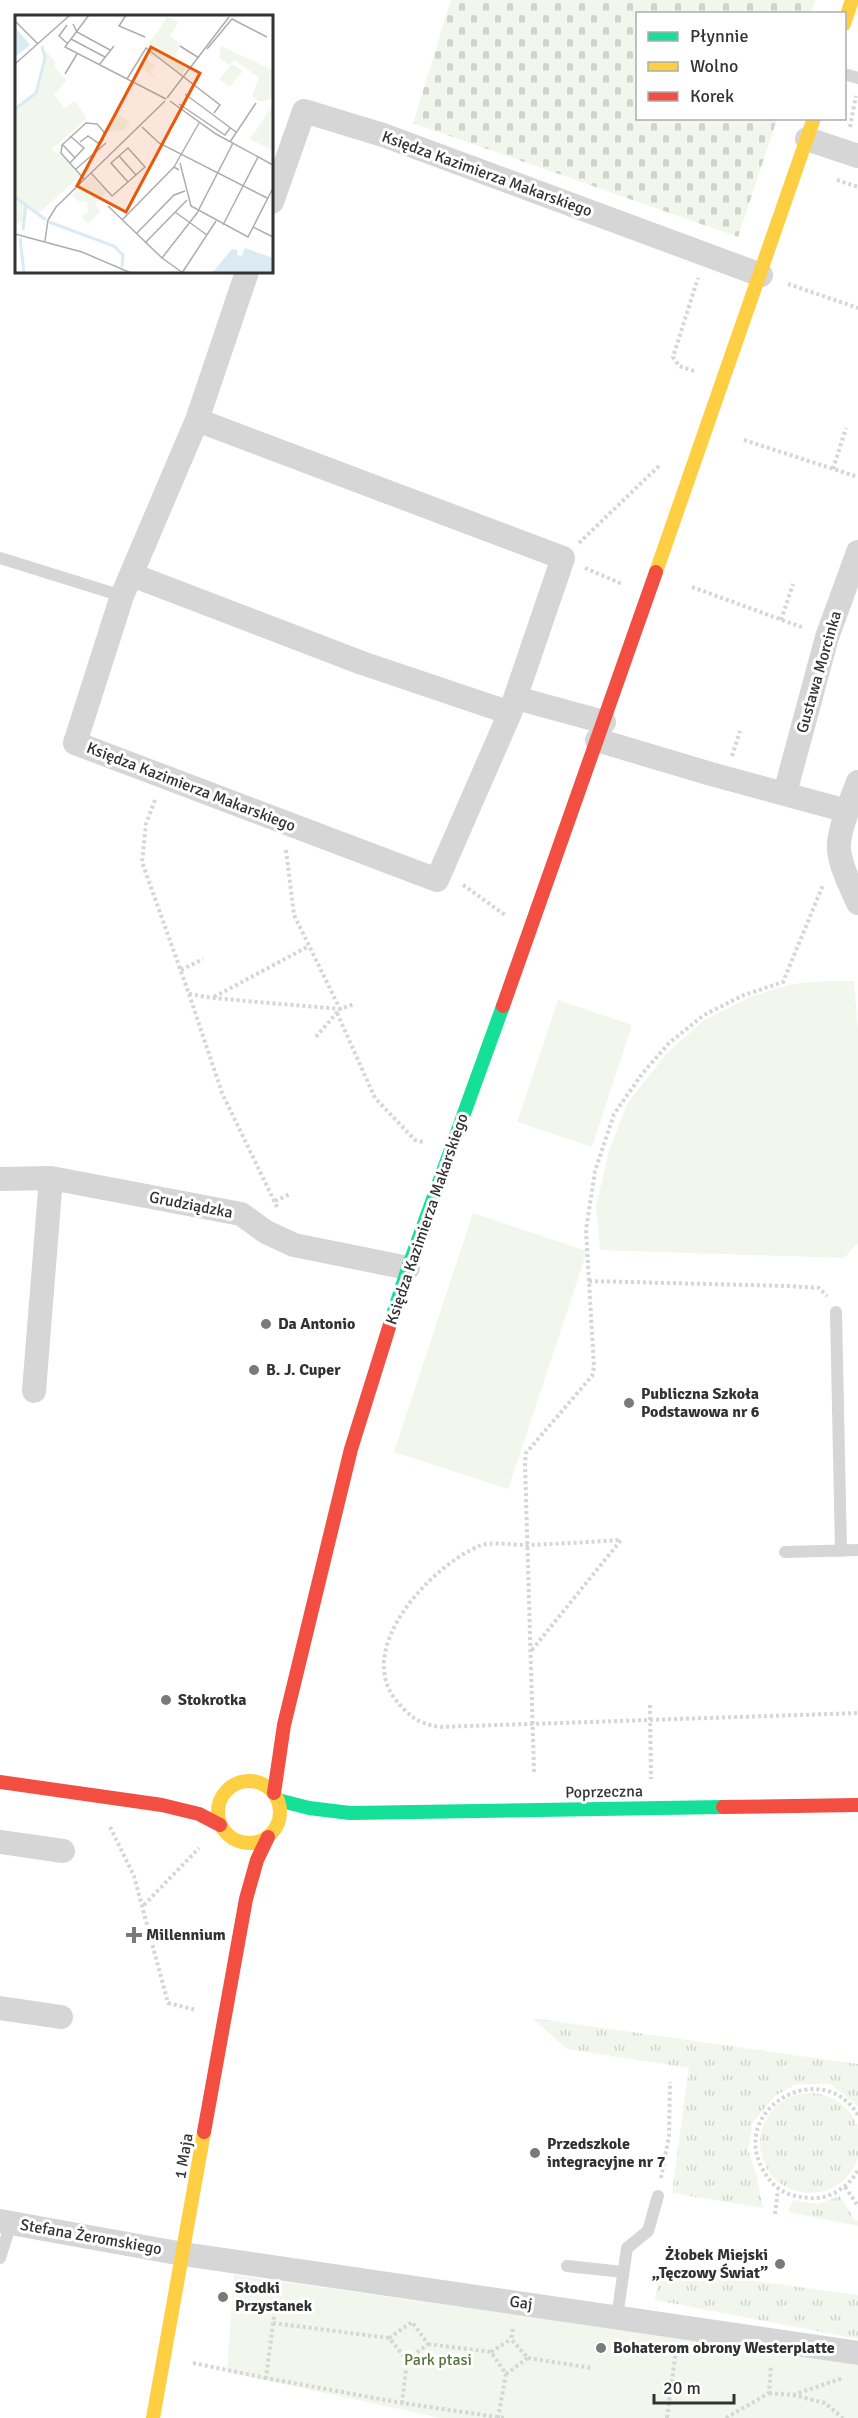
<svg xmlns="http://www.w3.org/2000/svg" width="858" height="2418" viewBox="0 0 858 2418" font-family="Signika,sans-serif">
<style>
.grass{fill:url(#grass-tufts)}
.cemetery{fill:url(#cemetery-stones)}
.green{fill:#f2f7ed}
.lines{fill:none;stroke-linecap:round;stroke-linejoin:round}
.path{stroke:#d6d6d6;stroke-width:4;stroke-dasharray:3 3;stroke-linecap:butt}
.lane{stroke:#d6d6d6;stroke-width:12}
.street{stroke:#d6d6d6;stroke-width:24}
.fast{stroke:#16e098;stroke-width:14}
.slow{stroke:#ffcf43;stroke-width:14}
.jam{stroke:#f24e42;stroke-width:14}
.poi-dot{fill:#7a7a7a;stroke:#fff;stroke-width:2}
.labels{text-anchor:middle;dominant-baseline:central;stroke-width:6;stroke-linejoin:round;paint-order:stroke}
.street-label{font-size:16px;fill:#323232;stroke:#fff}
.poi-label{font-size:16px;font-weight:bold;fill:#323232;stroke:#fff;text-anchor:start}
.park-label{font-size:16px;fill:#55733a;stroke:#fff}
.inset-river{fill:none;stroke:#dbebf4;stroke-width:3}
.inset-road{fill:none;stroke:#adadad;stroke-width:1.5}
.view{fill:#e8590c;fill-opacity:0.15;stroke:#e8590c;stroke-width:3}
.inset-edge{fill:none;stroke:#323232;stroke-width:3}
</style>
<defs>
<pattern id="grass-tufts" width="24" height="20" patternUnits="userSpaceOnUse" patternTransform="scale(1.5)"><rect width="24" height="20" fill="#f2f7ed"/><path d="M3 7l-1-3M5 7V3M7 7l1-3M15 17l-1-3M17 17v-4M19 17l1-3" fill="none" stroke="#d0d4cc"/></pattern>
<pattern id="cemetery-stones" width="16" height="16" patternUnits="userSpaceOnUse" patternTransform="scale(1.5)"><rect width="16" height="16" fill="#f2f7ed"/><path d="M2 7V4a2 2 0 0 1 4 0v3zM10 15v-3a2 2 0 0 1 4 0v3z" fill="#d0d4cc"/></pattern>
</defs>
<rect width="100%" height="100%" fill="#fff"/>
<path class="grass" d="M 532,2018 L 858,2064 L 858,2106 L 830,2084 L 796,2084 L 775,2096 L 753,2122 L 748,2149 L 757,2178 L 763,2208 L 672,2193 L 689,2068 L 567,2049 Z
M760 2143a50 50 0 1 1 100 0a50 50 0 1 1-100 0Z
M 840,2196 L 854,2219 L 858,2221 L 858,2226 L 788,2212 L 793,2200 L 818,2204 Z
M 660,2268 L 858,2295 L 858,2339 L 655,2300 Z"/>
<path class="cemetery" d="M 451,0 L 815,0 L 811,13 L 638,14 L 638,118 L 777,119 L 738,237 L 413,123 Z"/>
<path class="green" d="M 827,981 L 854,981 L 858,1032 L 858,1243 L 844,1258 L 600,1250 L 596,1206 L 609,1151 L 627,1104 L 666,1054 L 704,1020 L 752,996 L 792,984 Z
M 558,1000 L 632,1025 L 592,1147 L 517,1122 Z
M 473,1213 L 587,1251 L 508,1489 L 394,1452 Z
M 234,2275 L 858,2363 L 858,2418 L 441,2418 L 227,2372 Z"/>
<g class="lines">
<path class="path" d="M 850,127 L 856,96
M 837,180 L 858,187
M 788,284 L 858,308
M 694,371 L 679,366 L 673,357 L 698,278
M 744,440 L 858,477
M 833,469 L 846,428
M 579,543 L 660,465
M 585,568 L 622,584
M 692,587 L 804,628
M 781,620 L 793,584
M 732,756 L 740,731
M 155,800 L 146,824 L 142,862 L 189,994 L 212,998 L 340,1009 L 354,1004
M 286,850 L 294,915 L 340,1009 L 315,1038
M 463,885 L 505,915
M 181,970 L 203,959
M 189,994 L 222,1093 L 278,1209
M 214,997 L 309,946
M 337,1013 L 375,1098 L 415,1140 L 423,1142
M 275,1201 L 290,1194
M 589,1281 L 788,1286 L 819,1288 L 827,1296
M 532,1650 L 621,1540 C 589,1542 557,1544 525,1545 C 511,1545 492,1541 479,1546 C 432,1566 355,1646 395,1699 C 409,1716 417,1723 439,1727 L 858,1713
M 650,1705 L 651,1779
M 534,1772 L 525,1463 L 526,1453 L 592,1376 L 594,1367 L 586,1230 L 595,1171 L 614,1114 L 642,1074 L 669,1043 L 704,1015 L 744,995 L 783,982 L 823,885
M 110,1827 L 134,1876 L 168,2003 L 196,2010
M 144,1905 L 199,1848
M 858,2115 C 822,2056 730,2108 762,2168 C 773,2189 786,2196 809,2198 C 829,2200 849,2187 858,2170
M 661,2178 L 669,2136 L 670,2082
M 845,2187 L 858,2206
M 775,2214 L 778,2190
M 277,2293 L 266,2378 L 402,2403 L 504,2418
M 273,2323 L 389,2338 L 407,2360 L 402,2403
M 389,2338 L 412,2322 L 428,2344 L 407,2360
M 428,2344 L 491,2352 L 506,2374 L 528,2358 L 511,2339 L 513,2328
M 491,2352 L 511,2339
M 528,2358 L 592,2368
M 193,2363 L 266,2378
M 769,2393 L 793,2395 L 843,2378
M 793,2395 L 825,2403 L 843,2418
M 498,2418 L 506,2374
M 667,2418 L 676,2350
M 726,2418 L 769,2393 L 771,2365"/>
<path class="lane" d="M 844,74 L 858,78
M 0,558 L 122,596
M 836,1312 L 841,1551
M 785,1552 L 858,1550
M 0,2258 L 11,2223
M 567,2266 L 623,2272
M 617,2317 L 627,2248 L 648,2231 L 658,2196"/>
<path class="street" d="M 807,139 L 858,156
M 272,202 L 304,111 L 383,135 L 761,275
M 197,420 L 563,558 L 510,713 L 437,880 L 75,743 L 122,596 L 197,420 L 247,272
M 132,575 L 362,663 L 510,713
M 516,698 L 604,722
M 597,740 L 711,774 L 847,811
M 858,782 C 852,798 837,833 839,850 C 841,868 851,887 858,903
M 785,793 L 827,637 L 858,552
M 0,1179 L 51,1178 L 241,1214 L 266,1232 L 294,1245 L 408,1268
M 34,1391 L 51,1178
M 0,1842 L 63,1851
M 0,2008 L 61,2017
M 0,2221 L 183,2254 L 858,2353"/>
<path class="fast" d="M 391,1321 L 408,1268 L 503,1006
M 278,1800 L 309,1808 L 350,1813 L 723,1807"/>
<path class="slow" d="M 844,24 L 852,0
M 656,572 L 814,118
M218 1812a31 31 0 1 1 62 0a31 31 0 1 1-62 0Z
M 153,2418 L 204,2132"/>
<path class="jam" d="M 503,1006 L 656,572
M 0,1782 L 162,1805 L 199,1814 L 220,1825
M 274,1793 L 284,1725 L 351,1449 L 391,1321
M 723,1807 L 858,1805
M 204,2132 L 246,1899 L 257,1860 L 268,1837"/>
</g>
<g class="poi-dot">
<circle cx="266" cy="1324" r="6"/>
<circle cx="254" cy="1370" r="6"/>
<circle cx="629" cy="1403" r="6"/>
<circle cx="166" cy="1700" r="6"/>
<path d="M131 1926h6v6h6v6h-6v6h-6v-6h-6v-6h6z"/>
<circle cx="535" cy="2153" r="6"/>
<circle cx="780" cy="2264" r="6"/>
<circle cx="223" cy="2297" r="6"/>
<circle cx="601" cy="2348" r="6"/>
</g>
<g class="labels">
<g class="street-label">
<text transform="translate(487 174) rotate(20)">Księdza Kazimierza Makarskiego</text>
<text transform="translate(819 672) rotate(-74)">Gustawa Morcinka</text>
<text transform="translate(191 787) rotate(21)">Księdza Kazimierza Makarskiego</text>
<text transform="translate(191 1205) rotate(11)">Grudziądzka</text>
<text transform="translate(427 1219) rotate(-71)">Księdza Kazimierza Makarskiego</text>
<text transform="translate(604 1792) rotate(-1)">Poprzeczna</text>
<text transform="translate(184 2156) rotate(-80)">1 Maja</text>
<text transform="translate(91 2237) rotate(10)">Stefana Żeromskiego</text>
<text transform="translate(521 2303) rotate(8)">Gaj</text>
</g>
<g class="poi-label">
<text x="278" y="1324">Da Antonio</text>
<text x="266" y="1370">B. J. Cuper</text>
<text x="641" y="1394">Publiczna Szkoła<tspan x="641" dy="18">Podstawowa nr 6</tspan></text>
<text x="178" y="1700">Stokrotka</text>
<text x="146" y="1935">Millennium</text>
<text x="547" y="2144">Przedszkole<tspan x="547" dy="18">integracyjne nr 7</tspan></text>
<text x="768" y="2255" text-anchor="end">Żłobek Miejski<tspan x="768" dy="18">„Tęczowy Świat”</tspan></text>
<text x="235" y="2288">Słodki<tspan x="235" dy="18">Przystanek</tspan></text>
<text x="613" y="2348">Bohaterom obrony Westerplatte</text>
</g>
<g class="park-label">
<text x="438" y="2360">Park ptasi</text>
</g>
</g>
<g transform="translate(15 15)">
<rect width="258" height="258" fill="#fff"/>
<path d="M 206,31 L 258,55 L 258,83 L 247,87 L 241,85 L 237,81 L 244,63 L 220,45 L 214,50 L 204,43 ZM 132,35 L 144,45 L 132,39 L 129,42 L 140,51 L 135,57 L 142,65 L 122,50 ZM 4,185 L 10,189 L 9,206 L 0,210 L 0,189 Z" fill="#f2f7ed"/>
<path d="M 76,161 L 92,177 L 80,189 L 86,196 L 73,209 L 66,201 L 73,197 L 72,187 L 63,186 L 57,180 Z" fill="#f2f7ed"/>
<path d="M 152,2 L 164,7 L 155,21 L 166,29 L 159,44 L 171,54 L 167,59 L 131,33 ZM 31,36 L 41,48 L 39,52 L 52,65 L 39,80 L 49,93 L 60,86 L 72,103 L 37,134 L 41,139 L 44,136 L 65,161 L 24,198 L 0,181 L 0,94 L 23,78 ZM 217,49 L 228,56 L 215,72 L 204,64 ZM 258,89 L 258,136 L 235,124 ZM 101,99 L 115,107 L 109,115 L 96,116 L 92,115 Z" fill="#f2f7ed"/>
<path d="M 0,12 L 15,30 L 0,42 ZM 230,233 L 258,243 L 258,258 L 197,258 L 217,234 L 223,235 L 222,239 L 226,242 Z" fill="#dbebf4"/>
<path class="inset-river" d="M 0,94 L 21,78 L 30,43 L 27,31M 0,182 L 31,205M 34,207 L 99,231 L 108,240 L 107,252M 8,215 L 11,190M 5,223 L 9,258"/>
<path class="inset-road" d="M 74,0 L 50,32 L 151,84M 111,0 L 104,11 L 130,22M 0,6 L 23,29M 58,9 L 62,17 L 95,35M 52,10 L 44,21 L 53,29M 56,24 L 90,42M 165,31 L 184,43M 192,34 L 217,4 L 252,22M 0,49 L 55,0M 84,50 L 99,31M 50,59 L 62,39M 112,64 L 131,33 L 205,90 L 199,98M 170,79 L 221,117M 152,83 L 214,2M 155,86 L 201,119 L 258,150M 164,89 L 210,120 L 215,113M 127,112 L 144,128 L 252,183M 65,127 L 73,121 L 83,128 L 88,125M 215,127 L 241,88M 47,129 L 60,143M 104,141 L 121,160M 55,148 L 69,133 L 55,121M 165,148 L 176,191 L 233,222 L 258,173M 159,152 L 184,108M 61,154 L 91,128M 76,158 L 97,181 L 130,152 L 113,133 L 96,148 L 113,167M 69,164 L 46,138 L 47,130 L 71,108 L 82,109 L 89,117 L 88,125M 93,191 L 147,243 L 168,258M 160,197 L 192,220M 107,205 L 159,152 L 164,155M 208,210 L 243,142M 238,212 L 258,222M 0,219 L 67,237 L 116,258M 121,219 L 159,180 L 170,176M 30,226 L 33,205 L 41,192 L 150,86M 130,228 L 172,185M 147,243 L 182,198 L 218,128M 167,258 L 201,206"/>
<path class="view" d="M 136,32 L 185,58 L 111,197 L 62,171 Z"/>
<rect width="258" height="258" class="inset-edge"/>
</g>
<rect x="636" y="12" width="210" height="108" fill="#ffffff" stroke="#adadad" stroke-width="1.5"/>
<rect x="648" y="32" width="30" height="9" fill="#16e098" stroke="#adadad" stroke-width="1.5"/>
<text x="690" y="42" font-size="18" fill="#323232">Płynnie</text>
<rect x="648" y="62" width="30" height="9" fill="#ffcf43" stroke="#adadad" stroke-width="1.5"/>
<text x="690" y="72" font-size="18" fill="#323232">Wolno</text>
<rect x="648" y="92" width="30" height="9" fill="#f24e42" stroke="#adadad" stroke-width="1.5"/>
<text x="690" y="102" font-size="18" fill="#323232">Korek</text>
<path d="M654 2394v9h80v-9" fill="none" stroke="#323232" stroke-width="3"/>
<text x="663" y="2394" font-size="18" fill="#323232" stroke="#ffffff" stroke-width="4.5" paint-order="stroke">20 m</text>
</svg>
